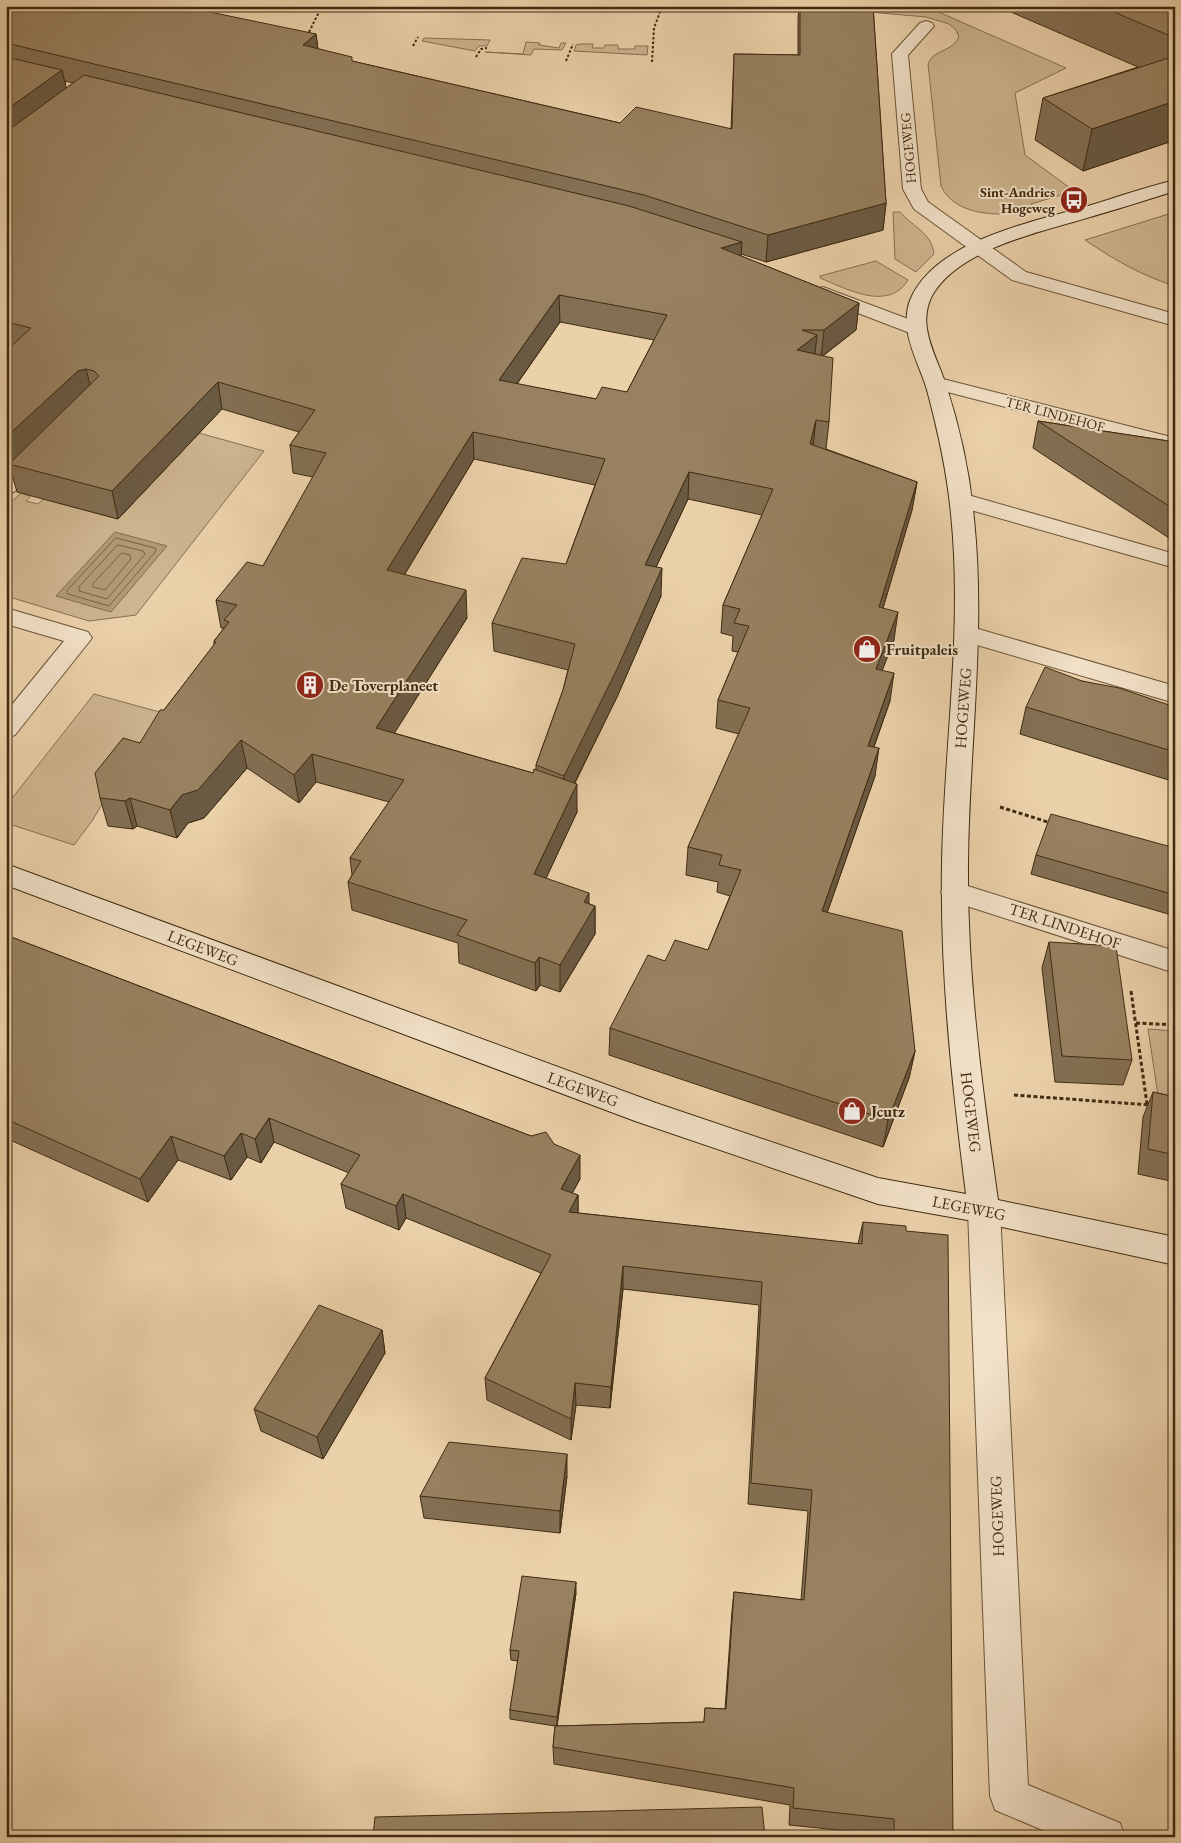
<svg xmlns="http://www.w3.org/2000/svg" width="1181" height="1843" viewBox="0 0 1181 1843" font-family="'EB Garamond',serif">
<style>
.green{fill:#ceb590;stroke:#867050}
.water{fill:#b19976;stroke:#836d4d}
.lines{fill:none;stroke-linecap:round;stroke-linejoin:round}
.shore{stroke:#786243;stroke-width:1}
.street-casing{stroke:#6a5436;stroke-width:2}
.secondary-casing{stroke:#3f2b10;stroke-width:2}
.path-far1{stroke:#3f2b10;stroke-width:2;stroke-dasharray:2.5 2;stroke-linecap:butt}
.path{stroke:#3f2b10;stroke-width:3;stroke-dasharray:4 2.5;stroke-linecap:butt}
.street{fill:#f2e1c8;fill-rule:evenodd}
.secondary{fill:#f2e1c8;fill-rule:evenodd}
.wall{fill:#836f53;stroke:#3f2b10;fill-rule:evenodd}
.shaded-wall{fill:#6a5a43;stroke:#3f2b10}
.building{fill:#988160;stroke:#3f2b10;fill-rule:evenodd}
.labels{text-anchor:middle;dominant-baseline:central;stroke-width:4;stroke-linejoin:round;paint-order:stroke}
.far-street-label{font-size:14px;fill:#3f2b10;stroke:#f2e1c8}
.far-poi-label{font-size:14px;font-weight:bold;fill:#3f2b10;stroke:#f2e1c8;text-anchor:end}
.poi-label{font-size:16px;font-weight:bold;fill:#3f2b10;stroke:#f2e1c8;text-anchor:start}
.street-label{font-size:16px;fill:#3f2b10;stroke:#f2e1c8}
</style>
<rect width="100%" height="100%" fill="#ebd1aa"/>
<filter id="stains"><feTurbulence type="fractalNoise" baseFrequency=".004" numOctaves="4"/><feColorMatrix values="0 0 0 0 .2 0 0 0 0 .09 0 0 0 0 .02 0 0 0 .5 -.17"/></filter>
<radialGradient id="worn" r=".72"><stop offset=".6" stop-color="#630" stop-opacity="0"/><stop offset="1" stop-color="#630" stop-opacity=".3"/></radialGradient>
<path class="green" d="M 573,6 L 925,6 L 1066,68 L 1015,93 L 1025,155 L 1074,191 L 1031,204 L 1037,209 C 1008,217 956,219 941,186 L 928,64 C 933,49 953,52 959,37 L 956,30 L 949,24 L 926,17 L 869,12 L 672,7 L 671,10 Z
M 424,38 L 490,40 L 487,46 L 479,46 L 475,51 L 422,41 Z
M 526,42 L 540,43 L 539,45 L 559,48 L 561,43 L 566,43 L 562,50 L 534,49 L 531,55 L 485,52 L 523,54 Z
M 580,44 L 593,44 L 592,48 L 604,48 L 605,45 L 618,45 L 618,49 L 635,49 L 635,46 L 648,46 L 647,55 L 574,51 L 576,45 Z
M 893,212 L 900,212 C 913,227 932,233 934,254 L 916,272 L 895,259 Z
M 1175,212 L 1175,286 C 1142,276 1113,259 1085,240 Z
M 876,261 L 908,280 C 888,312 847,289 820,278 L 820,276 Z
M 199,433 L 264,451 L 136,615 L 89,621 L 6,596 L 6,507 L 21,493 L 31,496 L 26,501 L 38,504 L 43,499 L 118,519 Z
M 94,694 L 185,719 L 108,794 L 92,821 L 74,845 L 6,823 L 6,806 Z
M 1148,1029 L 1175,1031 L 1175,1105 L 1159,1102 Z"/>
<path class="water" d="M 115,532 L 167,546 L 111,612 L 56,596 Z"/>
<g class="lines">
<path class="shore" d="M 116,538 L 155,548 L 156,551 L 109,606 L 68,594 L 67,591 Z
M 118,545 L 143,551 L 145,554 L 107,599 L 79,591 L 79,587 Z
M 122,553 L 130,555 L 131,559 L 105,590 L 93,587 L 93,584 Z"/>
<defs>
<path id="street" d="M 926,21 L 932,23 L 934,26 L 908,55 L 921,189 L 928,202 L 1026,272 L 1175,314 L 1175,326 L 1012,280 L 914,209 L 903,189 L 892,54 L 920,23 Z
M 823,287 L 924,325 L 927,329 L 924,333 L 917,335 L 910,333 L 816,297 L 813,293 L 816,289 Z
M 935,377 L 1175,438 L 1175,451 L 928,387 L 925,383 L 928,379 Z
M 40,448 L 48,449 L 51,454 L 48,459 L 14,492 L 6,494 L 6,475 L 32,449 Z
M 961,493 L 1175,554 L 1175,568 L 953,505 L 950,500 L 953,495 Z
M 6,608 L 88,632 L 92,638 L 15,735 L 6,738 L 6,712 L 64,641 L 6,624 Z
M 968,626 L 1175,686 L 1175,703 L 960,640 L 956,634 L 960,628 Z
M 955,882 L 1175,951 L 1175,973 L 945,899 L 941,892 L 945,885 Z
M 984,1197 L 995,1201 L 1000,1210 L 1028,1785 L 1120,1823 L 1125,1837 L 1059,1837 L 995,1810 L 990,1796 L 968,1210 L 973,1201 Z"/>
<path id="secondary" d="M 1175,180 L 1175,191 C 1146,200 1118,209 1090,217 C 1041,232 961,248 933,294 C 927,304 925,318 927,329 C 930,349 940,366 946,385 C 960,428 970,474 974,519 C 986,634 969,748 968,863 C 967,976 982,1088 998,1200 L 1175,1237 L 1175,1265 L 984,1223 L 878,1204 L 635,1121 L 6,885 L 6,864 L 656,1103 L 878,1178 L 966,1194 C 952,1084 940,974 942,863 C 944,747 963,631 951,514 C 947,472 938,431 927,390 C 921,369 909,349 907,327 C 906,317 907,307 911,298 C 937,240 1033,222 1088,206 C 1117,197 1146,187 1175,180 Z"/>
</defs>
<use href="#street" class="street-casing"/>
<use href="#secondary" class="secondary-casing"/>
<path class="path-far1" d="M 880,6 L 891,10
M 307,36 L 322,6
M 413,46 L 418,37
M 476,57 L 481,49 L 487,48
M 566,61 L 573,44
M 652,62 L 654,28 L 660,12"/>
<path class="path" d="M 1000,807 L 1051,823
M 1131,991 L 1147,1104
M 1136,1023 L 1175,1025
M 1014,1095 L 1150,1105"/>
<use href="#street" class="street"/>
<use href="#secondary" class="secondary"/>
</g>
<path class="wall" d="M 6,6 L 316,34 L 318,49 L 352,61 L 620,123 L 731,129 L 734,54 L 798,55 L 798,19 L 799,6 L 873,6 L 886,203 L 883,230 L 766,262 L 741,254 L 741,256 L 859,303 L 856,330 L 823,356 L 829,422 L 826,449 L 917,482 L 912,510 L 883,608 L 894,640 L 882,670 L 890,701 L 874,747 L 875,776 L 827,913 L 915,1051 L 909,1078 L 883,1147 L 609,1055 L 610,1028 L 665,961 L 708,950 L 730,896 L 717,892 L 718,882 L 686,875 L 688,847 L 739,734 L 716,728 L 718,700 L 738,652 L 732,651 L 733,636 L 721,633 L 723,605 L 762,515 L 688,499 L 656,567 L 661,596 L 617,697 L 575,783 L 577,812 L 546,878 L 589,904 L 595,906 L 595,934 L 560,992 L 540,985 L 536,991 L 459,963 L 458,943 L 352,910 L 348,882 L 352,875 L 350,858 L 389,802 L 316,782 L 299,803 L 247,768 L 204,818 L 188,823 L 177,838 L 137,826 L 133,829 L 108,826 L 100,798 L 164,710 L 214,645 L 214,641 L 224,628 L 221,628 L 216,600 L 263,566 L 313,477 L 293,473 L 290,445 L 299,432 L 222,409 L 118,519 L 17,492 L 10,468 L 6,472 L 6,351 L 9,348 L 6,347 ZM 65,81 L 73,83 L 66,89 ZM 560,322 L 654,340 L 627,392 L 596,399 L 517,384 ZM 474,459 L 595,485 L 566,564 L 492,623 L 494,651 L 568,670 L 563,690 L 536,765 L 536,769 L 533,773 L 394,733 L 467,618 L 405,574 Z
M 997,6 L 1175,6 L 1175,140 L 1083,171 L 1035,140 L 1043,98 L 1138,67 Z
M 1038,421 L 1175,442 L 1175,542 L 1033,448 Z
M 1082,681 L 1175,707 L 1175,782 L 1020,734 L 1026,707 Z
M 1175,848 L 1175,916 L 1031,874 L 1036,855 Z
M 6,935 L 531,1136 L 554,1144 L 580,1179 L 572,1193 L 578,1195 L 578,1213 L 858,1244 L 863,1222 L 953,1837 L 888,1837 L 888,1835 L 789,1825 L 790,1805 L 554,1764 L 553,1747 L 555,1726 L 510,1719 L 510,1710 L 518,1661 L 511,1660 L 510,1650 L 576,1593 L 557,1726 L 704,1722 L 705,1708 L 725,1709 L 732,1611 L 734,1592 L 801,1600 L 808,1511 L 748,1504 L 759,1305 L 623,1289 L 610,1408 L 576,1405 L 571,1440 L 487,1400 L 485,1378 L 541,1273 L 406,1218 L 399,1230 L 346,1208 L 341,1184 L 349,1173 L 274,1142 L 261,1163 L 247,1157 L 231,1180 L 178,1160 L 148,1202 L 10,1140 L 6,1145 Z
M 1049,942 L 1132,1060 L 1123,1085 L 1055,1082 L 1042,968 Z
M 1153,1092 L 1175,1097 L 1175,1182 L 1138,1174 L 1143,1117 Z
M 382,1330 L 385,1353 L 323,1459 L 261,1431 L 254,1409 Z
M 567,1476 L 560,1533 L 424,1518 L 420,1496 Z"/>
<path class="shaded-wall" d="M 6,6 L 28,6 L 6,21 Z
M 316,34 L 319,59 L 303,45 Z
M 62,70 L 68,96 L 6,140 L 6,110 Z
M 1175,101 L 1175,140 L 1083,171 L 1092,129 Z
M 886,203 L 883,230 L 766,262 L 768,235 Z
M 742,242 L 740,269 L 721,248 Z
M 559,295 L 560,322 L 500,408 L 499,380 Z
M 859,303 L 856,330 L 821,357 L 824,330 Z
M 817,335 L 814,363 L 797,350 Z
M 86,369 L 93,396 L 9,464 L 10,468 L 6,472 L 6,437 L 78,371 Z
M 218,382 L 222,409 L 118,519 L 112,491 Z
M 816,420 L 813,447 L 810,444 Z
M 473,432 L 474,459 L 390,598 L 387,570 Z
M 689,472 L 688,499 L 644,593 L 645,565 Z
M 917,482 L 912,510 L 875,635 L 879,607 Z
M 662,568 L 661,596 L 617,697 L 564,804 L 564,776 Z
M 466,590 L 467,618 L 380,756 L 376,728 Z
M 898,612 L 894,640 L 872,697 L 876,669 Z
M 894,673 L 890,701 L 864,774 L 868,746 Z
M 241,740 L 247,768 L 204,818 L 188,823 L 177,838 L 170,810 L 182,795 Z
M 879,748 L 875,776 L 818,939 L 822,911 Z
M 312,754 L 316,782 L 299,803 L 294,775 Z
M 577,784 L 577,812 L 535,902 L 534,874 Z
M 130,798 L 137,826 L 133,829 L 125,801 Z
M 589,893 L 589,916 L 595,906 L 595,934 L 560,992 L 560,965 L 584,902 Z
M 539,957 L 540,985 L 536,991 L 535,963 Z
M 915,1051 L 909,1078 L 883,1147 L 888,1120 Z
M 269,1118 L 274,1142 L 261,1163 L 255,1139 Z
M 6,1130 L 10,1140 L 6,1145 Z
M 241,1133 L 247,1157 L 231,1180 L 224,1156 Z
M 171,1136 L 178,1160 L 148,1202 L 140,1179 Z
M 580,1155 L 580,1179 L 562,1212 L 561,1189 Z
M 403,1194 L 406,1218 L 399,1230 L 396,1206 Z
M 578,1195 L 578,1219 L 569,1212 Z
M 623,1266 L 623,1289 L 610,1408 L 611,1387 Z
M 382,1330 L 385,1353 L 323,1459 L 317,1437 Z
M 575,1383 L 576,1405 L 571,1440 L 571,1419 Z
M 567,1454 L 567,1476 L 560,1533 L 560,1511 Z
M 576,1582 L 576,1593 L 557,1726 L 557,1717 Z"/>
<path class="building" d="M 13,6 L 181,6 L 316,34 L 303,45 L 352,57 L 352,61 L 620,123 L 636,107 L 732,129 L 734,54 L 800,55 L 800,6 L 873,6 L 886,203 L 768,235 L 644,195 L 6,43 L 6,11 Z
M 1100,6 L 1175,6 L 1175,38 Z
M 1175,56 L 1175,101 L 1092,129 L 1043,98 Z
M 6,57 L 62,70 L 6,110 Z
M 84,75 L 629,206 L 742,242 L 721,248 L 859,303 L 824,330 L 802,330 L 817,335 L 797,350 L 833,358 L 829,422 L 816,420 L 810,444 L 917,482 L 879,607 L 898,612 L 876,669 L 894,673 L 868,746 L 879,748 L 822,911 L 902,931 L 915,1051 L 888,1120 L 610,1028 L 648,955 L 665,961 L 675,940 L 708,950 L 741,870 L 719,865 L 722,855 L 688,847 L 750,708 L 718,700 L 749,626 L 734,623 L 740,609 L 723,605 L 773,489 L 689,472 L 645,565 L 662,568 L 617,669 L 564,776 L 536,765 L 563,690 L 575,644 L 492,623 L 522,558 L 566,564 L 605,459 L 473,432 L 387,570 L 466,590 L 376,728 L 533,773 L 534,769 L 577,784 L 534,874 L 589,893 L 584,902 L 595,906 L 560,965 L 539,957 L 535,963 L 457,935 L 467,920 L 348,882 L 361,861 L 350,858 L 404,780 L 312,754 L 294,775 L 241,740 L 198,790 L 182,795 L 170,810 L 130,798 L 125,801 L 100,798 L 95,773 L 123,738 L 140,743 L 160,710 L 164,710 L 216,642 L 214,641 L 229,622 L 224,620 L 237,605 L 216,600 L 247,562 L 263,566 L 326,453 L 290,445 L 315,410 L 218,382 L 112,491 L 9,464 L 99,376 L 94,371 L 86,369 L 78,371 L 6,437 L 6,351 L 31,328 L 6,322 L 6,132 ZM 559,295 L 667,315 L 627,392 L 602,387 L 596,399 L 499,380 Z
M 1038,421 L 1175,442 L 1175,510 Z
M 1045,667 L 1082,681 L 1119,688 L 1175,707 L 1175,752 L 1026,707 Z
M 1051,814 L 1175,848 L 1175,895 L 1036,855 Z
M 6,935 L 531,1136 L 546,1132 L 554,1144 L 580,1155 L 561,1189 L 578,1195 L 569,1212 L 862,1244 L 863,1222 L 906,1226 L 906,1231 L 948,1235 L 953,1837 L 894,1837 L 894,1819 L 793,1808 L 794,1788 L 553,1747 L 555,1726 L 704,1722 L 705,1708 L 726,1709 L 734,1592 L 804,1600 L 812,1490 L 751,1483 L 762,1282 L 623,1266 L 611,1387 L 575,1383 L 571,1419 L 485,1378 L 551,1255 L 403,1194 L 396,1206 L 341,1184 L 360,1155 L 269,1118 L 255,1139 L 241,1133 L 224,1156 L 171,1136 L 140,1179 L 6,1119 Z
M 1049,942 L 1116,946 L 1132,1060 L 1062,1056 Z
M 1153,1092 L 1175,1097 L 1175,1155 L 1148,1149 Z
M 319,1305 L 382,1330 L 317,1437 L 254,1409 Z
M 449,1442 L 567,1454 L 560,1511 L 420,1496 Z
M 522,1576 L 576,1582 L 557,1717 L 510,1710 L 519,1651 L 510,1650 Z
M 762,1807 L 765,1837 L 373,1837 L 375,1817 Z"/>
<defs>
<symbol id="bus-disc" viewBox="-11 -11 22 22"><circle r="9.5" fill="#8f2418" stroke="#f2e1c8"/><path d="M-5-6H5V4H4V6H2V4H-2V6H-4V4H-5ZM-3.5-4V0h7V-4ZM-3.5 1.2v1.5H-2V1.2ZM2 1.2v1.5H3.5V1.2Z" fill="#fff"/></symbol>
<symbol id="shop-disc" viewBox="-11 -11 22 22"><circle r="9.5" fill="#8f2418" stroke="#f2e1c8"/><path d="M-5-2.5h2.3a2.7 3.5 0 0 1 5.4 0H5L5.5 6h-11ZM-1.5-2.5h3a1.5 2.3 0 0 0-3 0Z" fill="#fff"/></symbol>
<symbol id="building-disc" viewBox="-11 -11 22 22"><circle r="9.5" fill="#8f2418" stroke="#f2e1c8"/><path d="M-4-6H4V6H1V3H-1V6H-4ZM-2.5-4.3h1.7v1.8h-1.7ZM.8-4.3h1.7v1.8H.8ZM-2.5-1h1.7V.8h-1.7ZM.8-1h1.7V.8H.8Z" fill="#fff"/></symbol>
</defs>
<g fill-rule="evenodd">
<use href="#bus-disc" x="1058" y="184" width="32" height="32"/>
<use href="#shop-disc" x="851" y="633" width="32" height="32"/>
<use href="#building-disc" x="294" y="669" width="32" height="32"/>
<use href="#shop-disc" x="836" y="1095" width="32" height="32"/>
</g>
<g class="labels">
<g class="far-street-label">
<text transform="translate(908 148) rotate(-95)">HOGEWEG</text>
<text transform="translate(1055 414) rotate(15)">TER LINDEHOF</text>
</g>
<g class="far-poi-label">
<text x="1055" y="192">Sint-Andries<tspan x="1055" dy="16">Hogeweg</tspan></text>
</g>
<g class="poi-label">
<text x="886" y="649">Fruitpaleis</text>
<text x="329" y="685">De Toverplaneet</text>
<text x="871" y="1111">Jcutz</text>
</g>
<g class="street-label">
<text transform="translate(963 708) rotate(-86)">HOGEWEG</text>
<text transform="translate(1065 926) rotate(18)">TER LINDEHOF</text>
<text transform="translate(203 948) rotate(21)">LEGEWEG</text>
<text transform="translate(583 1089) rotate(20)">LEGEWEG</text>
<text transform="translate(971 1112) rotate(83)">HOGEWEG</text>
<text transform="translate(969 1208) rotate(11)">LEGEWEG</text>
<text transform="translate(997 1516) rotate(-92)">HOGEWEG</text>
</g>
</g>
<rect width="1181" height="1843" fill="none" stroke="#ebd1aa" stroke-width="25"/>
<rect x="8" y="8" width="1166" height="1828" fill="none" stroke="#3f2b10" stroke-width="2.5"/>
<rect x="12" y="12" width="1156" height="1818" fill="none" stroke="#3f2b10"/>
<rect width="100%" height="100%" filter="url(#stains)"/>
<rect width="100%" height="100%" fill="url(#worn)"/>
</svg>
